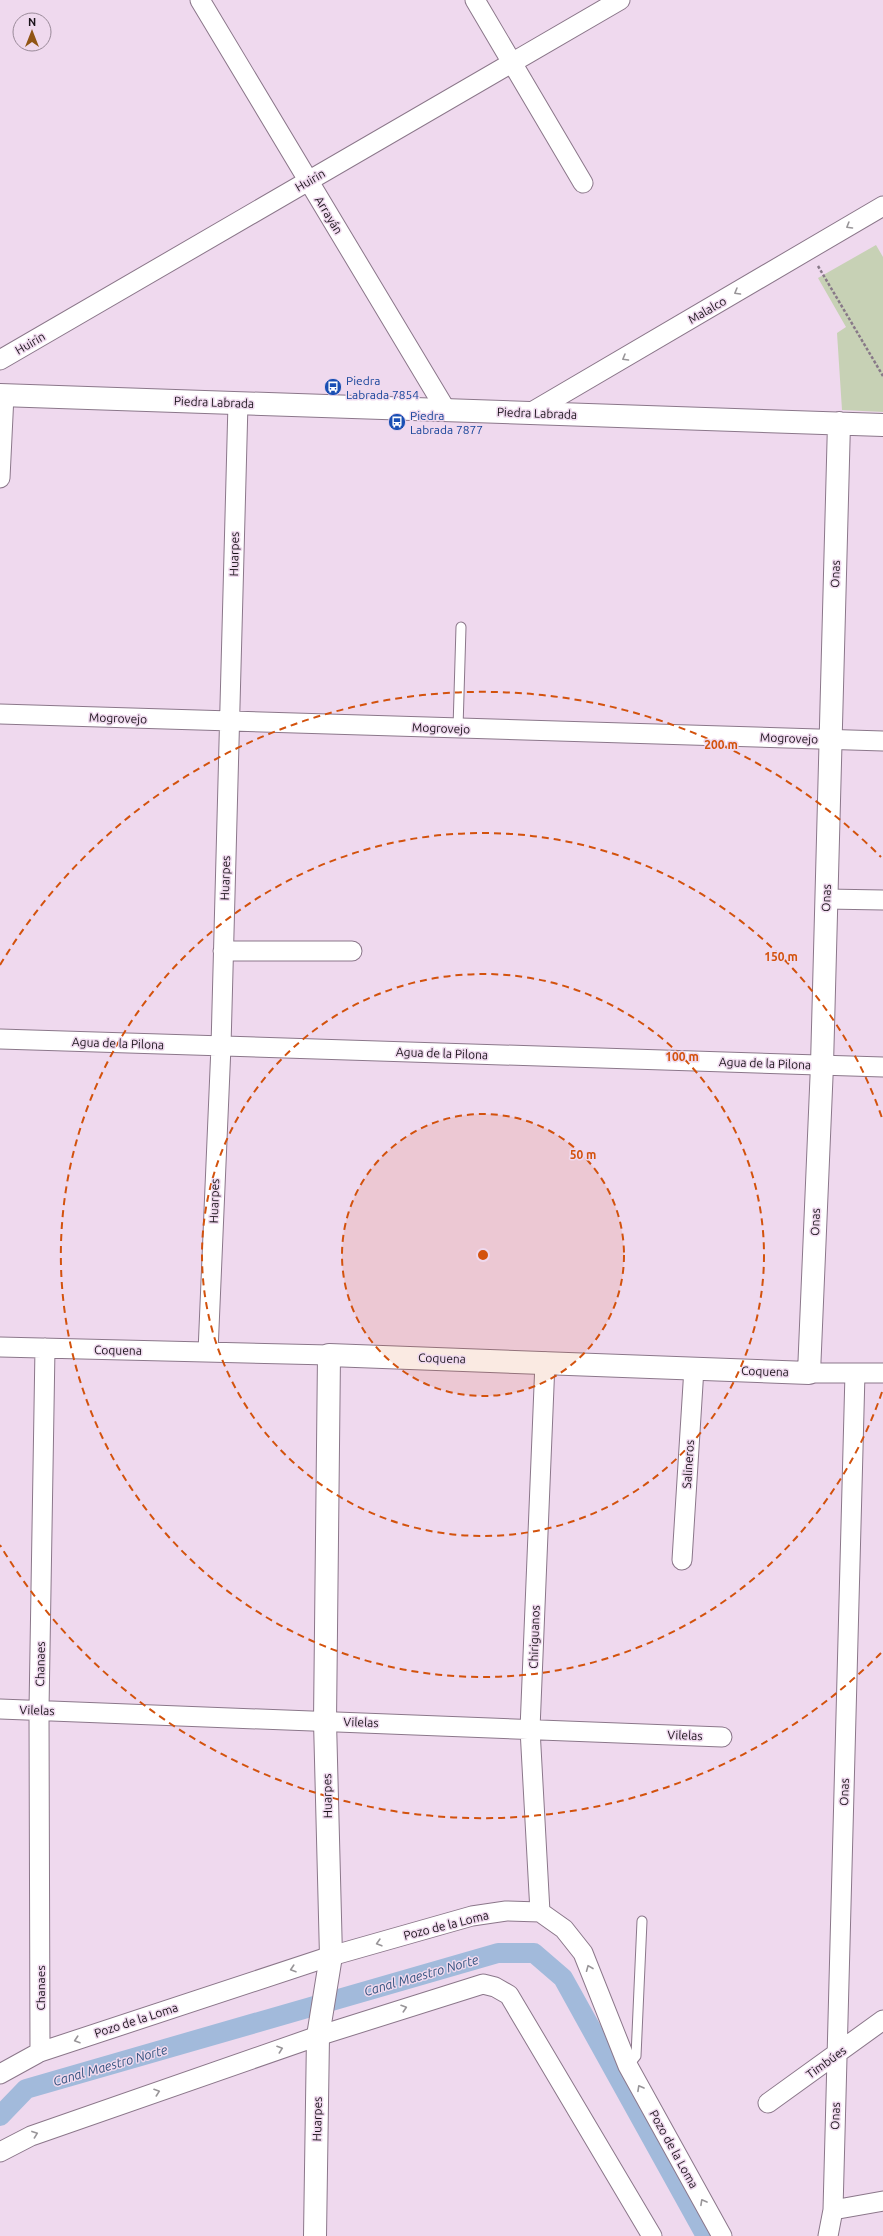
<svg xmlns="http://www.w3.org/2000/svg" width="883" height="2236" viewBox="0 0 883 2236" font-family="Ubuntu,sans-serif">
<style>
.green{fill:#c7d1b5}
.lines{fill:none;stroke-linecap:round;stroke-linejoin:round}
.canal{stroke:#a2badb;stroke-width:20}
.service-casing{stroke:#8b778a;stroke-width:11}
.minor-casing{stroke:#8b778a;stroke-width:21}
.secondary-casing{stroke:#8b778a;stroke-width:24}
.path{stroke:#887988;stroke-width:2.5;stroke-dasharray:3 2;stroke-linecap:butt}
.service{stroke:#fff;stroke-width:9}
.minor{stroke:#fff;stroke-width:19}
.secondary{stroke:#fff;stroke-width:22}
.oneway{stroke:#989598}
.ring{fill:none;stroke:#d3520d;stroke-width:2;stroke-dasharray:7 5}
.labels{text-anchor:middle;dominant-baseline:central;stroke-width:3;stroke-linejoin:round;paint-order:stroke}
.street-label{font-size:12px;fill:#1a131a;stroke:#efd9ee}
.transit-label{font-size:12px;fill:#164399;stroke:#efd9ee;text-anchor:start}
.water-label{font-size:13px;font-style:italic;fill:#32527f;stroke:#efd9ee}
.centre{fill:#d3520d;stroke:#efd9ee;stroke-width:2}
.ring-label{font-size:12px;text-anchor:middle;font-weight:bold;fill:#d3520d;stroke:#efd9ee;stroke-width:3;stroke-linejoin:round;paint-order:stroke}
</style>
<rect width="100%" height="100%" fill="#efd9ee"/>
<path class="green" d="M 876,245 L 883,257 L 883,412 L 842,410 L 837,333 L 846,327 L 818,278 Z"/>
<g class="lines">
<path class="canal" d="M 0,2116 L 26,2089 L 498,1953 L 534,1953 L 563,1978 L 706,2236"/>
<defs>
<path id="service" d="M 458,728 L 461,627
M 628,2066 L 636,2056 L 642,1921"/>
<path id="minor" d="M 200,0 L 446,410
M 475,0 L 583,183
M 0,360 L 620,0
M 530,413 L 883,206
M 0,478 L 4,395
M 0,714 L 883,741
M 826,899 L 883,900
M 223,951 L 352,951
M 0,1039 L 883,1067
M 0,1347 L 329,1355
M 208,1352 L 221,1046 L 238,403
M 809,1373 L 883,1373
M 682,1560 L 694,1368
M 0,1709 L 722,1737
M 540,1912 L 530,1729 L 545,1362
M 40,2052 L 39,1710 L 45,1348
M 0,2074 L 40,2052 L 331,1956 L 472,1916 L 506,1911 L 540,1912 L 564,1929 L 583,1953 L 628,2066 L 722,2236
M 768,2103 L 883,2020
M 0,2152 L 31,2136 L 318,2036 L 483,1984 L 495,1987 L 509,1995 L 652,2236
M 833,2210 L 883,2201
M 828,2236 L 833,2210 L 855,1373"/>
<path id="secondary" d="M 0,395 L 883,425
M 315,2236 L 318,2036 L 331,1956 L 325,1721 L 329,1355 L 809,1373 L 822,1065 L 839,423"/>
</defs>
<use href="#service" class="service-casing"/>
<use href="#minor" class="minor-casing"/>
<use href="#secondary" class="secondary-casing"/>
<path class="path" d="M 818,266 L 883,376"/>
<use href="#service" class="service"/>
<use href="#minor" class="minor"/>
<use href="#secondary" class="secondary"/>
</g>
<defs><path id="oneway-chevron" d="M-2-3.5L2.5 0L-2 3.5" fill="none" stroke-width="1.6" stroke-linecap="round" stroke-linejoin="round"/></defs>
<g class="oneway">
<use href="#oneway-chevron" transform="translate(849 226) rotate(149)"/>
<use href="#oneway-chevron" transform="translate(737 292) rotate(150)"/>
<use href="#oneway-chevron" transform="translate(625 358) rotate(150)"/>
<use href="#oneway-chevron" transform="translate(379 1943) rotate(164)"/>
<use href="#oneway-chevron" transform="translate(589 1968) rotate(-112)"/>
<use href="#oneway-chevron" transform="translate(293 1969) rotate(162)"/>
<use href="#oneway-chevron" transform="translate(404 2008) rotate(-18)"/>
<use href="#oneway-chevron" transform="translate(77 2040) rotate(162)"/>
<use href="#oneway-chevron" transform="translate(280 2049) rotate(-19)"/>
<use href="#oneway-chevron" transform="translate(640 2088) rotate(-119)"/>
<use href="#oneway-chevron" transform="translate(157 2092) rotate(-19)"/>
<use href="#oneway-chevron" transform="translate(35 2134) rotate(-20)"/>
<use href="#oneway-chevron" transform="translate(703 2202) rotate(-119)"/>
</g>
<circle cx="483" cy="1255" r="141" fill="#d3520d" fill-opacity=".12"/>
<g class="ring">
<circle cx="483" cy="1255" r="141"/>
<circle cx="483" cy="1255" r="281"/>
<path d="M882 1392A422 422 0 1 1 882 1118"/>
<path d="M881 1653A563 563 0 0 1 0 1545M0 965A563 563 0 0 1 881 857"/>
</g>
<defs>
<symbol id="bus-disc" viewBox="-11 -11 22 22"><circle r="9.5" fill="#1a4fb4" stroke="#efd9ee"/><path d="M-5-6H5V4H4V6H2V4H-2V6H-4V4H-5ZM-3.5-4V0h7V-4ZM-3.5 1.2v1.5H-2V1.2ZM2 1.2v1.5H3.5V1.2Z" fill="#fff"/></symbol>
</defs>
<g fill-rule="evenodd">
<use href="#bus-disc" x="323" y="377" width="20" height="20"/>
<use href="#bus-disc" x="387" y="412" width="20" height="20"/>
</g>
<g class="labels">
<g class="street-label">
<text transform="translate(310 180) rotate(-30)">Huirin</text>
<text transform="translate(329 215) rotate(59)">Arrayán</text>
<text transform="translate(707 310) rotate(-30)">Malalco</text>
<text transform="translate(30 343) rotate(-30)">Huirin</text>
<text transform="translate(214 402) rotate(2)">Piedra Labrada</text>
<text transform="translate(537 413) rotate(2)">Piedra Labrada</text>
<text transform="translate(234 554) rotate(-89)">Huarpes</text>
<text transform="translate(835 574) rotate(-88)">Onas</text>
<text transform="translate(118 718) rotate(2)">Mogrovejo</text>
<text transform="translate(441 728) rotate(2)">Mogrovejo</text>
<text transform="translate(789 738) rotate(2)">Mogrovejo</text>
<text transform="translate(225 878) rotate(-88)">Huarpes</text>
<text transform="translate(826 898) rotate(-88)">Onas</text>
<text transform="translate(118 1043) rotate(2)">Agua de la Pilona</text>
<text transform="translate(442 1053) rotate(2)">Agua de la Pilona</text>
<text transform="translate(765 1063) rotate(2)">Agua de la Pilona</text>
<text transform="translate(214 1201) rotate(-88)">Huarpes</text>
<text transform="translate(815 1222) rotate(-88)">Onas</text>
<text transform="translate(118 1350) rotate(1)">Coquena</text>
<text transform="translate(442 1358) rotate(2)">Coquena</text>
<text transform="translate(765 1371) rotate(2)">Coquena</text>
<text transform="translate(688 1464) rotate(-86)">Salineros</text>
<text transform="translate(534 1637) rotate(-88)">Chiriguanos</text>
<text transform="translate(40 1664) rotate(-89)">Chanaes</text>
<text transform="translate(37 1710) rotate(2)">Vilelas</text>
<text transform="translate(361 1722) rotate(2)">Vilelas</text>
<text transform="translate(685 1735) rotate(2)">Vilelas</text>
<text transform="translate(844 1792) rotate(-88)">Onas</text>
<text transform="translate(327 1796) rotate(-91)">Huarpes</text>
<text transform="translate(446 1925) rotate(-14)">Pozo de la Loma</text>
<text transform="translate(40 1988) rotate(-90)">Chanaes</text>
<text transform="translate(136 2020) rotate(-18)">Pozo de la Loma</text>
<text transform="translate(826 2062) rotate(-36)">Timbúes</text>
<text transform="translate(835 2116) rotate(-88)">Onas</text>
<text transform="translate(317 2119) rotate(-89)">Huarpes</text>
<text transform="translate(674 2149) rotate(61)">Pozo de la Loma</text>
</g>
<g class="transit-label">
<text x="346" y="380">Piedra<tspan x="346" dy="14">Labrada 7854</tspan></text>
<text x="410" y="415">Piedra<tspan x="410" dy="14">Labrada 7877</tspan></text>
</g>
<g class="water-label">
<text transform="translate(421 1975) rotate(-16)">Canal Maestro Norte</text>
<text transform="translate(110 2065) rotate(-16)">Canal Maestro Norte</text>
</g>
</g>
<circle cx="483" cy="1255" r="6" class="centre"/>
<g class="ring-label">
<text x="721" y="749">200 m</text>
<text x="781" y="961">150 m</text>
<text x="682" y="1061">100 m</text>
<text x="583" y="1159">50 m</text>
</g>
<g transform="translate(32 32)"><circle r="19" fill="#efd9ee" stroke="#9a8a99"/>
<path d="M0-3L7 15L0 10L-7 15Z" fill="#915515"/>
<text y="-6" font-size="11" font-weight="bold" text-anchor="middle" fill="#1a131a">N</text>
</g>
</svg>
